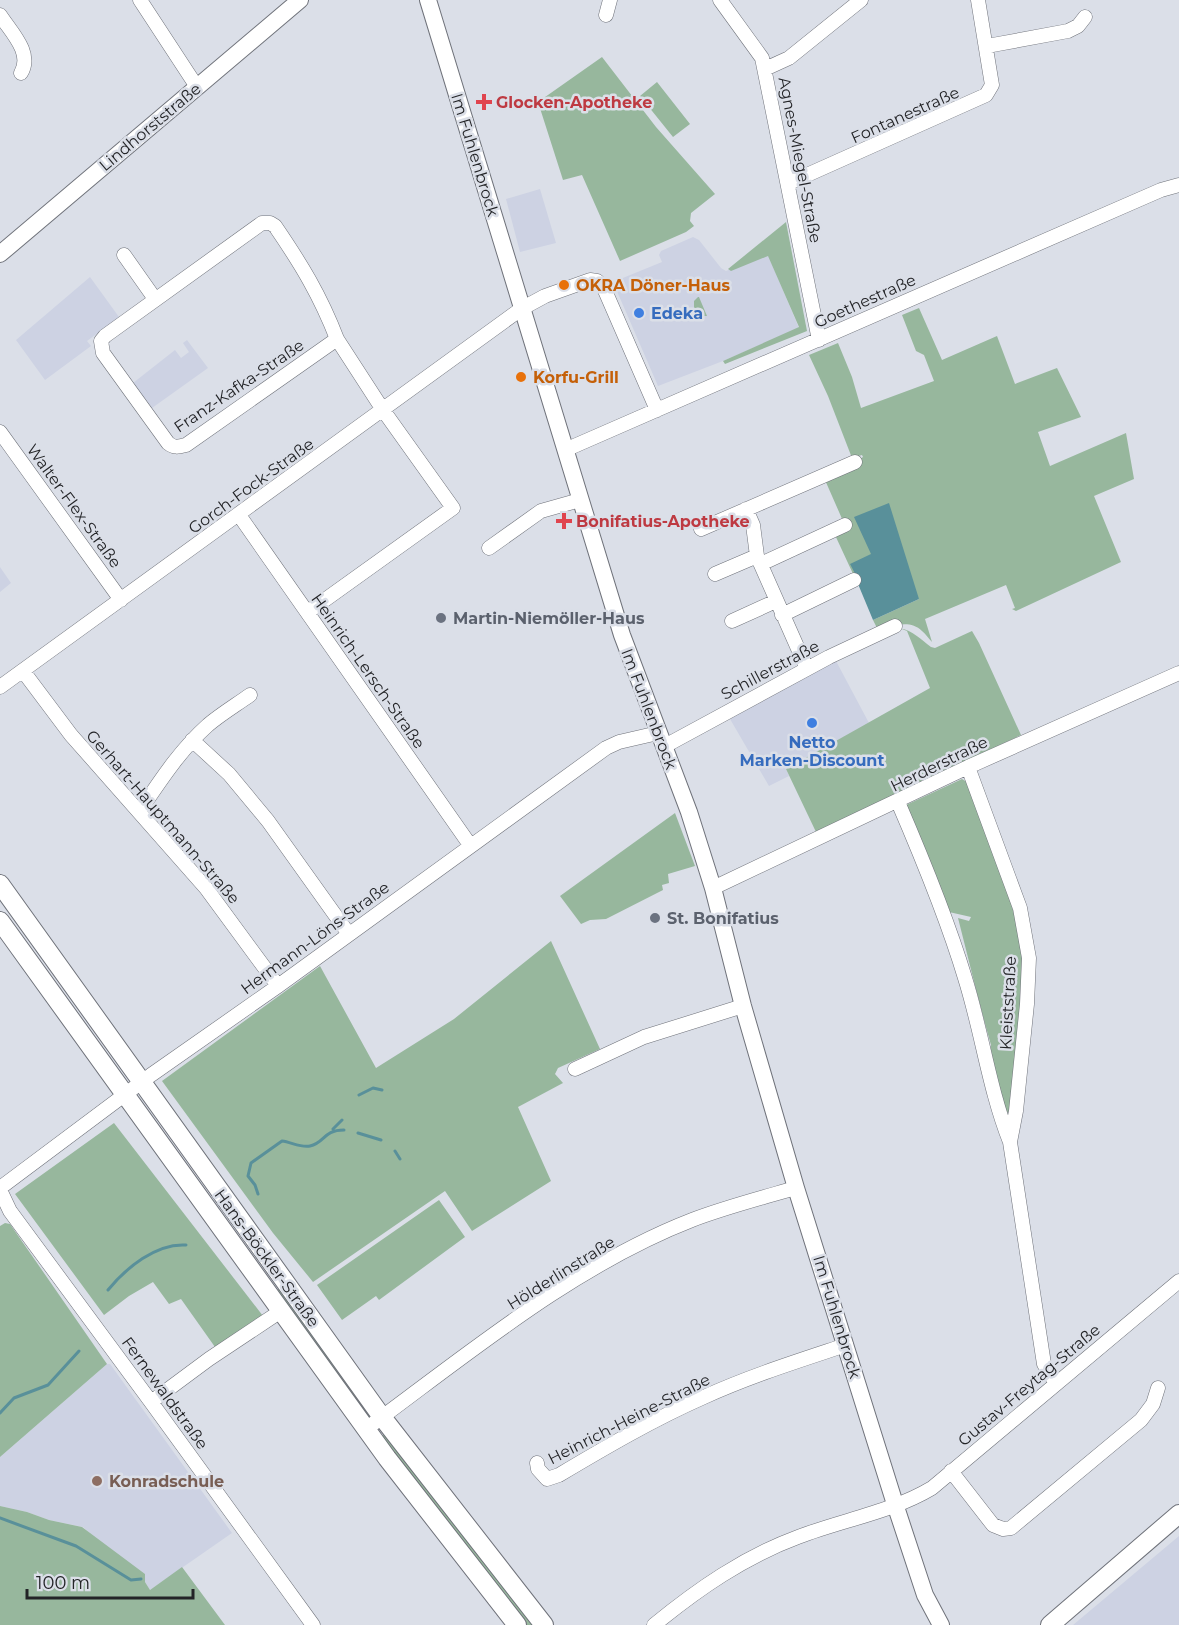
<svg xmlns="http://www.w3.org/2000/svg" width="1179" height="1625" viewBox="0 0 1179 1625" font-family="Montserrat,sans-serif">
<style>
.built{fill:#cdd2e3}
.green{fill:#97b79d}
.water{fill:#59909a}
.lines{fill:none;stroke-linecap:round;stroke-linejoin:round}
.stream{stroke:#59909a;stroke-width:3}
.minor-casing{stroke:#6f727a;stroke-width:15}
.tertiary-casing{stroke:#6f727a;stroke-width:18}
.secondary-casing{stroke:#6f727a;stroke-width:20}
.minor{stroke:#fff;stroke-width:14}
.tertiary{stroke:#fff;stroke-width:16}
.secondary{stroke:#fff;stroke-width:18}
.health-dot{fill:#e0444e;stroke:#dbdfe8;stroke-width:2}
.food-dot{fill:#e8710a;stroke:#dbdfe8;stroke-width:2}
.shop-dot{fill:#3f7fe0;stroke:#dbdfe8;stroke-width:2}
.worship-dot{fill:#6b7280;stroke:#dbdfe8;stroke-width:2}
.education-dot{fill:#8d6e63;stroke:#dbdfe8;stroke-width:2}
.labels{text-anchor:middle;dominant-baseline:central;stroke-width:5;stroke-linejoin:round;paint-order:stroke}
.health-label{font-size:16px;font-weight:bold;fill:#be3a42;stroke:#dbdfe8;text-anchor:start}
.street-label{font-size:16px;fill:#232427;stroke:#dbdfe8}
.food-label{font-size:16px;font-weight:bold;fill:#c56008;stroke:#dbdfe8;text-anchor:start}
.shop-label{font-size:16px;font-weight:bold;fill:#366cbe;stroke:#dbdfe8;text-anchor:start}
.worship-label{font-size:16px;font-weight:bold;fill:#5b616d;stroke:#dbdfe8;text-anchor:start}
.education-label{font-size:16px;font-weight:bold;fill:#785e54;stroke:#dbdfe8;text-anchor:start}
</style>
<rect width="100%" height="100%" fill="#dbdfe8"/>
<path class="built" d="M 540,189 L 556,243 L 520,252 L 506,199 Z
M 693,237 L 699,240 L 721,268 L 726,271 L 768,255 L 799,328 L 723,361 L 658,386 L 613,282 L 662,262 L 659,255 L 661,251 Z
M 90,277 L 119,317 L 87,341 L 91,346 L 45,380 L 16,340 Z
M 187,340 L 208,368 L 152,408 L 133,383 L 175,350 L 181,358 L 189,352 L 183,343 Z
M 0,567 L 11,583 L 0,592 Z
M 836,661 L 869,723 L 786,769 L 789,776 L 769,786 L 730,719 Z
M 107,1364 L 110,1364 L 232,1533 L 150,1590 L 145,1582 L 83,1527 L 49,1520 L 27,1512 L 0,1506 L 0,1457 Z
M 1179,1536 L 1179,1625 L 1073,1625 Z"/>
<path class="green" d="M 602,57 L 656,127 L 715,194 L 691,213 L 690,221 L 694,226 L 686,232 L 620,261 L 582,175 L 563,180 L 538,102 Z
M 657,82 L 690,124 L 673,137 L 640,96 Z
M 786,222 L 807,331 L 725,364 L 723,361 L 799,327 L 768,256 L 731,271 L 728,269 Z
M 698,297 L 699,297 L 707,316 L 700,316 L 694,307 L 694,301 Z
M 919,308 L 942,360 L 997,336 L 1015,384 L 1057,368 L 1081,417 L 1038,432 L 1050,466 L 1126,433 L 1134,479 L 1094,496 L 1121,562 L 1016,611 L 1012,609 L 1015,608 L 1006,585 L 925,619 L 932,642 C 928,638 926,634 922,631 C 910,619 892,626 878,630 L 873,620 L 919,599 L 871,555 L 854,576 L 835,535 L 843,521 L 825,480 L 863,457 L 862,455 L 852,458 L 828,396 L 809,355 L 838,343 L 852,377 L 861,408 L 934,381 L 924,355 L 916,351 L 902,315 Z
M 899,628 C 914,631 920,639 931,647 L 935,648 L 972,631 L 979,643 L 1021,735 L 816,832 L 786,769 L 930,688 L 907,631 L 902,629 L 882,639 Z
M 962,779 L 967,782 L 1001,872 L 1014,913 L 1023,962 L 1019,1025 L 1011,1094 L 1013,1101 L 1011,1112 L 1005,1113 L 989,1056 L 991,1045 C 979,1003 969,961 958,918 L 969,921 L 971,917 L 949,912 L 906,805 Z
M 675,813 L 695,866 L 668,874 L 669,883 L 662,885 L 663,890 L 606,919 L 590,920 L 581,924 L 560,896 Z
M 551,941 L 600,1049 L 558,1068 L 555,1074 L 563,1083 L 518,1107 L 551,1181 L 472,1231 L 445,1191 L 313,1282 L 273,1233 L 162,1081 L 320,966 L 376,1068 L 454,1019 Z
M 114,1123 L 263,1316 L 215,1347 L 181,1299 L 169,1304 L 153,1282 L 129,1296 L 104,1315 L 15,1194 Z
M 439,1200 L 465,1237 L 379,1300 L 376,1296 L 342,1320 L 317,1285 Z
M 5,1223 L 10,1224 L 107,1364 L 0,1457 L 0,1226 Z
M 283,1286 L 374,1414 L 370,1420 L 272,1293 Z
M 389,1431 L 538,1625 L 519,1625 L 378,1439 Z
M 0,1506 L 27,1512 L 49,1520 L 82,1527 L 145,1574 L 145,1582 L 150,1590 L 182,1567 L 225,1625 L 0,1625 Z"/>
<path class="water" d="M 889,503 L 919,599 L 873,620 L 858,584 L 860,583 L 850,564 L 871,554 L 854,517 Z"/>
<g class="lines">
<path class="stream" d="M 359,1095 L 373,1088 L 382,1090
M 333,1129 L 342,1120
M 358,1133 L 381,1140
M 395,1151 L 400,1159
M 258,1194 L 255,1185 L 248,1176 L 251,1163 L 282,1141 C 291,1142 301,1148 310,1146 C 325,1143 323,1130 344,1130
M 108,1290 C 126,1268 156,1243 186,1245
M 0,1413 L 14,1398 L 48,1385 L 79,1351
M 0,1518 L 76,1546 L 131,1580 L 141,1579"/>
<defs>
<path id="minor" d="M 140,0 L 197,87
M 720,0 L 762,58 L 819,340
M 0,15 C 11,32 33,53 21,73
M 606,15 L 610,0
M 987,46 L 1068,31 L 1078,26 L 1085,17
M 765,69 L 789,58 L 861,0
M 789,183 L 986,95 L 992,85 L 991,79 L 978,0
M 124,255 L 155,299
M 0,432 L 121,600
M 565,450 L 1161,190 L 1179,185
M 746,509 L 753,525 L 757,556 L 807,669
M 239,515 L 470,845
M 701,529 L 855,462
M 489,548 L 541,511 L 580,500
M 761,564 L 845,525
M 715,574 L 757,556
M 308,612 L 453,508 L 383,410 L 337,339 L 186,445 C 178,447 174,448 168,443 L 103,353 L 101,341 L 105,336 L 262,223 L 270,223 L 275,226 C 301,264 320,295 337,339
M 782,615 L 854,580
M 732,621 L 776,601
M 23,671 L 71,735 L 206,888 L 278,986
M 0,687 L 521,309 L 545,296 L 590,280 L 597,281 L 603,286 L 657,410
M 192,740 L 229,774 L 268,821 L 348,933
M 663,747 L 829,657 L 895,626
M 968,767 L 1020,908 L 1029,958 L 1027,1004 L 1016,1111 L 1010,1142
M 898,802 C 923,860 947,918 965,978 C 982,1032 989,1089 1010,1142 L 1044,1364 L 1056,1384
M 139,812 C 160,781 180,750 208,725 C 221,714 236,705 250,695
M 713,888 L 968,767 L 1179,673
M 575,1069 L 644,1037 L 743,1006
M 0,1188 L 151,1075 L 278,986 L 606,748 L 619,742 L 658,733
M 0,1190 L 10,1211 L 151,1402 L 313,1625
M 151,1402 L 209,1359 L 281,1311
M 374,1423 C 473,1350 576,1265 692,1220 C 726,1207 761,1198 796,1188
M 537,1463 L 538,1469 L 547,1479 L 559,1475 C 606,1447 654,1419 704,1397 C 750,1376 798,1361 846,1345
M 951,1471 L 993,1525 L 1003,1529 L 1011,1528 L 1141,1420 L 1153,1404 L 1158,1388
M 654,1625 C 698,1589 744,1557 798,1537 C 842,1520 892,1512 932,1488 L 1179,1281"/>
<path id="tertiary" d="M 428,0 L 622,635 L 689,812 L 713,888 L 743,1006 L 796,1188 L 895,1504 L 925,1595 L 941,1625
M 0,254 L 300,0"/>
<path id="secondary" d="M 0,884 L 382,1417 L 544,1625
M 0,921 L 387,1458 L 517,1625
M 1050,1625 L 1179,1514"/>
</defs>
<use href="#minor" class="minor-casing"/>
<use href="#tertiary" class="tertiary-casing"/>
<use href="#secondary" class="secondary-casing"/>
<use href="#minor" class="minor"/>
<use href="#tertiary" class="tertiary"/>
<use href="#secondary" class="secondary"/>
</g>
<g class="health-dot">
<path d="M481 93h6v6h6v6h-6v6h-6v-6h-6v-6h6z"/>
<path d="M561 512h6v6h6v6h-6v6h-6v-6h-6v-6h6z"/>
</g>
<g class="food-dot">
<circle cx="564" cy="285" r="6"/>
<circle cx="521" cy="377" r="6"/>
</g>
<g class="shop-dot">
<circle cx="639" cy="313" r="6"/>
<circle cx="812" cy="723" r="6"/>
</g>
<g class="worship-dot">
<circle cx="441" cy="618" r="6"/>
<circle cx="655" cy="918" r="6"/>
</g>
<circle class="education-dot" cx="97" cy="1481" r="6"/>
<g class="labels">
<g class="health-label">
<text x="496" y="102">Glocken-Apotheke</text>
<text x="576" y="521">Bonifatius-Apotheke</text>
</g>
<g class="street-label">
<text transform="translate(905 115) rotate(-24)">Fontanestraße</text>
<text transform="translate(150 127) rotate(-40)">Lindhorststraße</text>
<text transform="translate(475 155) rotate(73)">Im Fuhlenbrock</text>
<text transform="translate(800 160) rotate(79)">Agnes-Miegel-Straße</text>
<text transform="translate(865 301) rotate(-24)">Goethestraße</text>
<text transform="translate(239 386) rotate(-34)">Franz-Kafka-Straße</text>
<text transform="translate(251 486) rotate(-36)">Gorch-Fock-Straße</text>
<text transform="translate(74 506) rotate(54)">Walter-Flex-Straße</text>
<text transform="translate(770 670) rotate(-28)">Schillerstraße</text>
<text transform="translate(368 671) rotate(55)">Heinrich-Lersch-Straße</text>
<text transform="translate(649 709) rotate(69)">Im Fuhlenbrock</text>
<text transform="translate(939 764) rotate(-26)">Herderstraße</text>
<text transform="translate(163 817) rotate(49)">Gerhart-Hauptmann-Straße</text>
<text transform="translate(315 938) rotate(-36)">Hermann-Löns-Straße</text>
<text transform="translate(1008 1003) rotate(-87)">Kleiststraße</text>
<text transform="translate(267 1258) rotate(54)">Hans-Böckler-Straße</text>
<text transform="translate(561 1273) rotate(-32)">Hölderlinstraße</text>
<text transform="translate(837 1317) rotate(73)">Im Fuhlenbrock</text>
<text transform="translate(1029 1385) rotate(-40)">Gustav-Freytag-Straße</text>
<text transform="translate(165 1393) rotate(54)">Fernewaldstraße</text>
<text transform="translate(629 1419) rotate(-27)">Heinrich-Heine-Straße</text>
</g>
<g class="food-label">
<text x="576" y="285">OKRA Döner-Haus</text>
<text x="533" y="377">Korfu-Grill</text>
</g>
<g class="shop-label">
<text x="651" y="313">Edeka</text>
<text x="812" y="742" text-anchor="middle">Netto<tspan x="812" dy="18">Marken-Discount</tspan></text>
</g>
<g class="worship-label">
<text x="453" y="618">Martin-Niemöller-Haus</text>
<text x="667" y="918">St. Bonifatius</text>
</g>
<g class="education-label">
<text x="109" y="1481">Konradschule</text>
</g>
</g>
<path d="M27 1589v9h166v-9" fill="none" stroke="#232427" stroke-width="3"/>
<text x="36" y="1589" font-size="18" fill="#232427" stroke="#dbdfe8" stroke-width="4.5" paint-order="stroke">100 m</text>
</svg>
